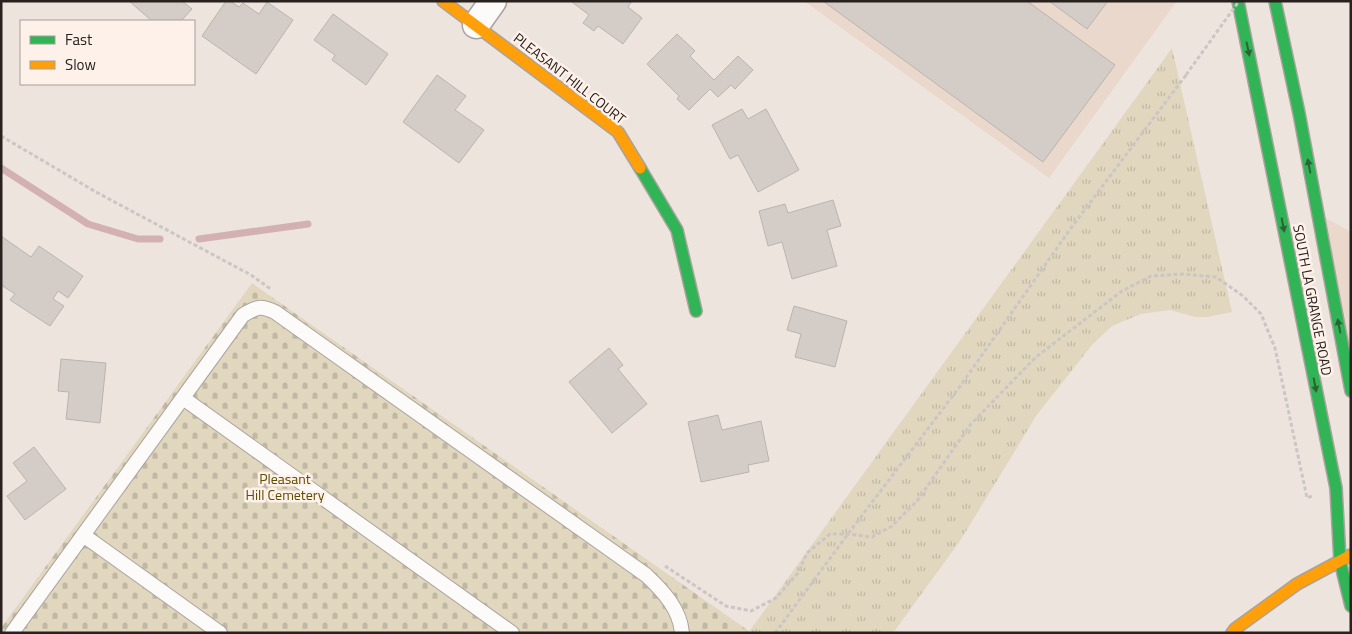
<svg xmlns="http://www.w3.org/2000/svg" width="1352" height="634" viewBox="0 0 1352 634" font-family="'Titillium Web',sans-serif">
<style>
.built{fill:#ead8cc}
.grass{fill:url(#grass-tufts)}
.cemetery{fill:url(#cemetery-stones)}
.lines{fill:none;stroke-linecap:round;stroke-linejoin:round}
.stream{stroke:#d3b0b2;stroke-width:7}
.building{fill:#d4cdc7;stroke:#bab4ae}
.lane-casing{stroke:#aaa29d;stroke-width:16}
.street-casing{stroke:#aaa29d;stroke-width:29}
.fast-casing{stroke:#aaa29d;stroke-width:14}
.slow-casing{stroke:#aaa29d;stroke-width:14}
.path{stroke:#cbc6c4;stroke-width:3;stroke-dasharray:4 2.5;stroke-linecap:butt}
.lane{stroke:#fcfbfa;stroke-width:14}
.street{stroke:#fcfbfa;stroke-width:26}
.fast{stroke:#30b455;stroke-width:11}
.slow{stroke:#ff9f0a;stroke-width:11}
.path-bridge{stroke:#cbc6c4;stroke-width:3;stroke-dasharray:4 2.5;stroke-linecap:butt}
.oneway{fill:#2c6336}
.labels{text-anchor:middle;dominant-baseline:central;stroke-width:5;stroke-linejoin:round;paint-order:stroke}
.street-label{font-size:14px;fill:#28211d;stroke:#fdf1ea}
.park-label{font-size:14px;fill:#5c4c01;stroke:#fdf1ea}
</style>
<defs>
<pattern id="grass-tufts" width="24" height="20" patternUnits="userSpaceOnUse" patternTransform="scale(1.25)"><rect width="24" height="20" fill="#e1d7bf"/><path d="M3 7l-1-3M5 7V3M7 7l1-3M15 17l-1-3M17 17v-4M19 17l1-3" fill="none" stroke="#c1b8a4"/></pattern>
<pattern id="cemetery-stones" width="16" height="16" patternUnits="userSpaceOnUse" patternTransform="scale(1.25)"><rect width="16" height="16" fill="#e1d7bf"/><path d="M2 7V4a2 2 0 0 1 4 0v3zM10 15v-3a2 2 0 0 1 4 0v3z" fill="#c1b8a4"/></pattern>
</defs>
<rect width="100%" height="100%" fill="#eee4de"/>
<path class="built" d="M 804,1 L 1177,1 L 1049,178 Z
M 1326,218 L 1351,232 L 1351,364 Z"/>
<path class="grass" d="M 1172,48 L 1232,312 L 1207,317 L 1195,317 L 1170,310 L 1141,314 L 1112,326 L 1092,345 L 1036,416 L 1015,451 L 960,541 L 893,633 L 748,633 Z"/>
<path class="cemetery" d="M 252,283 L 749,631 L 748,633 L 1,633 L 1,628 Z"/>
<g class="lines">
<path class="stream" d="M 1,168 L 88,224 L 138,239 L 160,239
M 199,239 L 308,224"/>
</g>
<path class="building" d="M 129,1 L 182,1 L 192,9 L 181,21 L 152,21 Z
M 226,1 L 230,1 L 239,7 L 243,3 L 259,14 L 267,2 L 293,20 L 256,74 L 202,36 Z
M 573,1 L 632,1 L 628,7 L 642,18 L 623,44 L 598,26 L 594,31 L 583,23 L 589,15 L 572,2 Z
M 823,1 L 1027,1 L 1115,65 L 1043,162 Z
M 1049,1 L 1108,1 L 1087,29 Z
M 333,14 L 388,54 L 366,85 L 332,60 L 335,55 L 314,40 Z
M 677,34 L 695,51 L 690,56 L 714,80 L 738,56 L 753,70 L 735,89 L 731,85 L 718,97 L 710,89 L 689,110 L 677,99 L 679,96 L 647,64 Z
M 437,75 L 466,96 L 455,110 L 484,130 L 459,163 L 403,122 Z
M 742,109 L 748,119 L 766,109 L 799,170 L 758,192 L 738,155 L 730,159 L 712,125 Z
M 833,200 L 841,226 L 827,230 L 837,266 L 792,279 L 782,242 L 768,246 L 759,211 L 785,204 L 788,213 Z
M 1,236 L 31,257 L 39,246 L 83,276 L 68,298 L 58,291 L 53,299 L 64,306 L 50,326 L 10,300 L 15,294 L 1,285 Z
M 794,306 L 847,321 L 835,367 L 795,357 L 801,334 L 787,330 Z
M 609,348 L 623,365 L 618,369 L 647,404 L 612,433 L 569,382 Z
M 61,359 L 106,363 L 100,423 L 66,419 L 69,392 L 58,391 Z
M 718,415 L 722,430 L 761,421 L 769,461 L 748,465 L 749,472 L 701,482 L 688,422 Z
M 34,447 L 66,489 L 25,520 L 7,496 L 27,481 L 13,463 Z"/>
<g class="lines">
<defs>
<path id="lane" d="M 183,398 L 512,633
M 83,535 L 220,633
M 12,633 L 243,315 C 257,307 260,305 275,312 L 646,575 C 663,591 680,609 682,633"/>
<path id="street" d="M 476,25 L 493,1"/>
<path id="fast" d="M 1238,1 L 1336,488 L 1340,561 L 1351,606
M 1275,1 L 1299,113 L 1351,391
M 640,168 L 677,230 L 696,311"/>
<path id="slow" d="M 443,1 L 618,132 L 640,168
M 1232,633 L 1235,629 L 1297,584 L 1351,555"/>
</defs>
<use href="#lane" class="lane-casing"/>
<use href="#street" class="street-casing"/>
<use href="#fast" class="fast-casing"/>
<use href="#slow" class="slow-casing"/>
<path class="path" d="M 1,136 L 96,192 L 251,275 L 272,290
M 665,566 L 726,606 L 751,611 L 776,598 L 798,573 L 807,553 L 830,534 L 848,534 L 872,537 L 892,526 L 917,501 L 971,424 L 1036,357 L 1122,291 L 1151,276 L 1182,274 L 1216,277 L 1243,296 L 1261,314 L 1275,348 L 1307,498 L 1312,496
M 775,633 L 848,534 L 961,385 L 1071,228 L 1186,75"/>
<use href="#lane" class="lane"/>
<use href="#street" class="street"/>
<use href="#fast" class="fast"/>
<use href="#slow" class="slow"/>
<path class="path-bridge" d="M 1186,75 L 1239,1"/>
</g>
<defs><path id="oneway-solid" d="M-6-.8H1V-3.2L6.5 0L1 3.2V.8H-6Z" transform="scale(1.25)"/></defs>
<g class="oneway">
<use href="#oneway-solid" transform="translate(1248 49) rotate(78)"/>
<use href="#oneway-solid" transform="translate(1309 166) rotate(-101)"/>
<use href="#oneway-solid" transform="translate(1283 225) rotate(79)"/>
<use href="#oneway-solid" transform="translate(1339 326) rotate(-101)"/>
<use href="#oneway-solid" transform="translate(1315 385) rotate(79)"/>
</g>
<g class="labels">
<g class="street-label">
<text transform="translate(570 78) rotate(38)">PLEASANT HILL COURT</text>
<text transform="translate(1313 300) rotate(79)">SOUTH LA GRANGE ROAD</text>
</g>
<g class="park-label">
<text x="285" y="478">Pleasant<tspan x="285" dy="16">Hill Cemetery</tspan></text>
</g>
</g>
<rect width="1352" height="634" fill="none" stroke="#28211d" stroke-width="5"/>
<rect x="20" y="20" width="175" height="65" fill="#fdf1ea" stroke="#a89e98"/>
<rect x="30" y="36" width="25" height="8" fill="#30b455" stroke="#a89e98"/>
<text x="65" y="45" font-size="15" fill="#28211d">Fast</text>
<rect x="30" y="61" width="25" height="8" fill="#ff9f0a" stroke="#a89e98"/>
<text x="65" y="70" font-size="15" fill="#28211d">Slow</text>
</svg>
